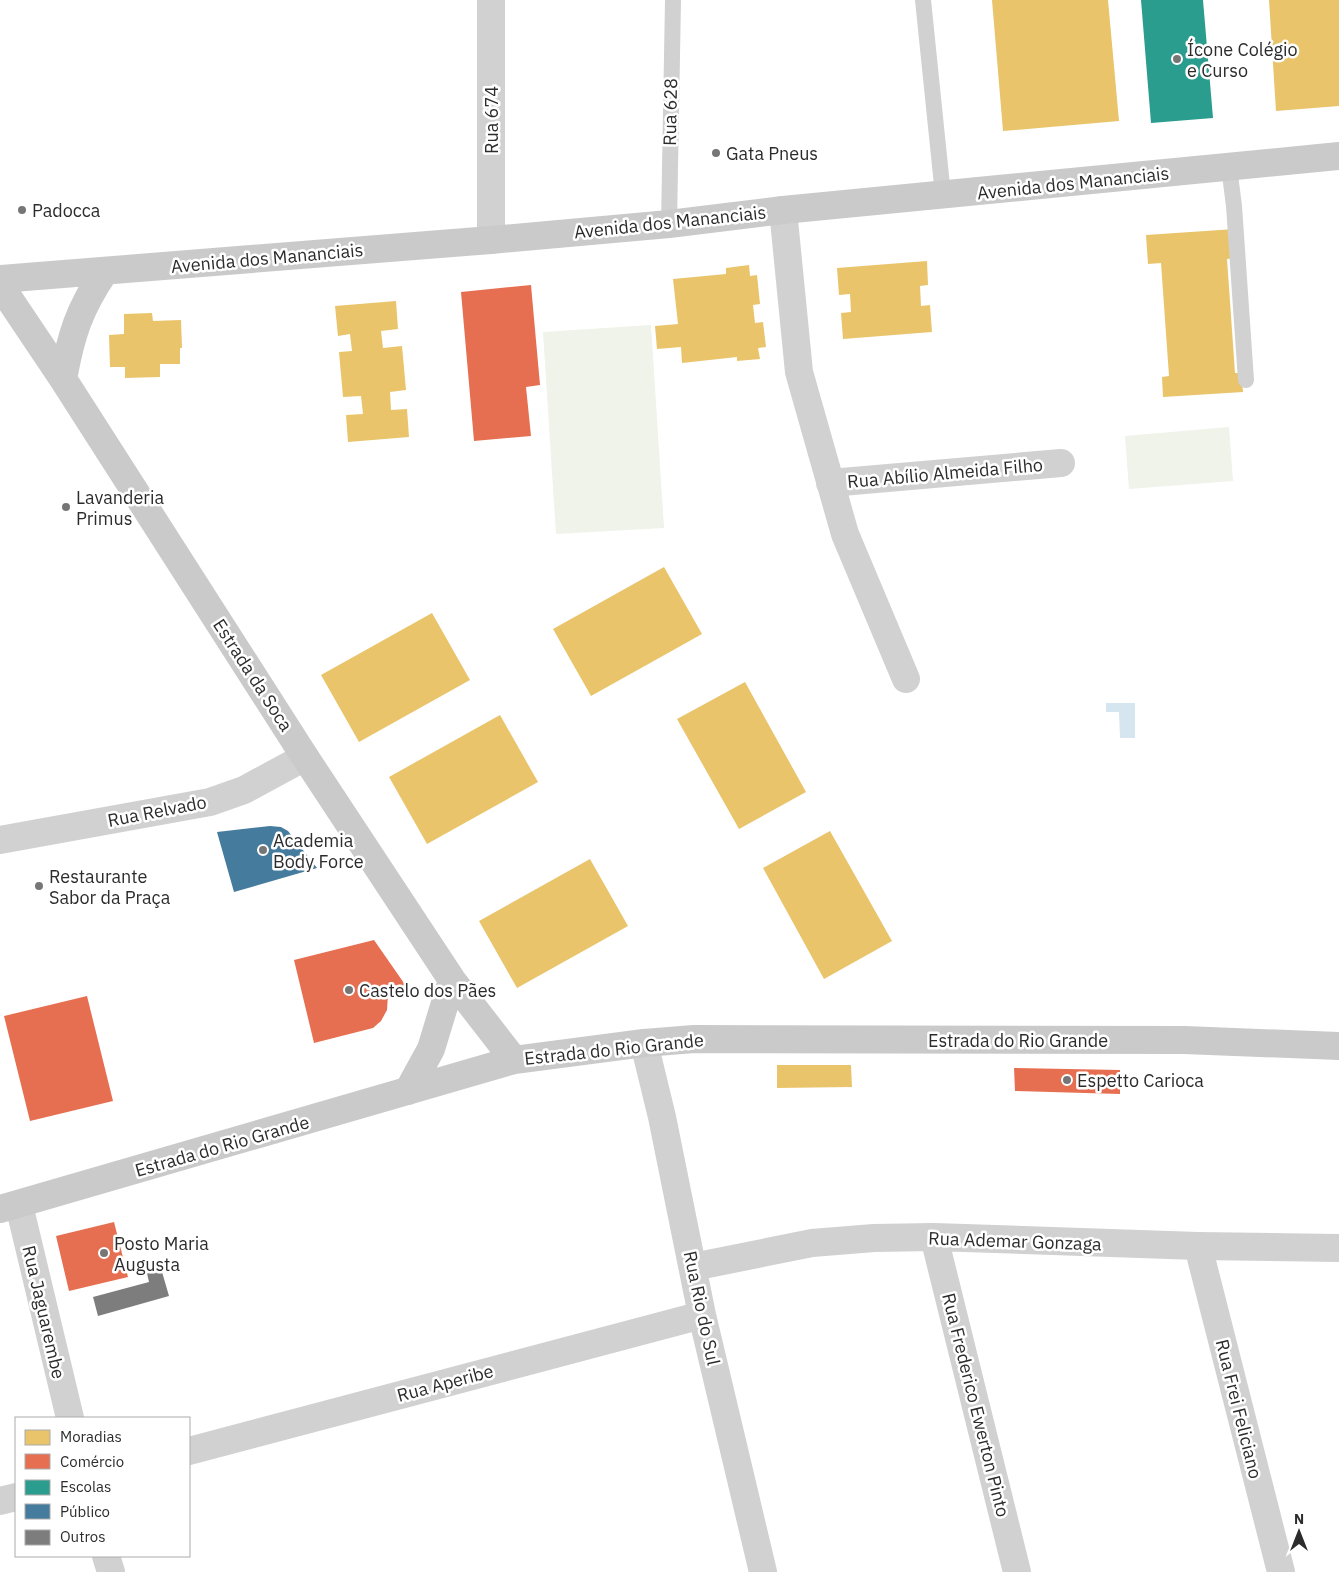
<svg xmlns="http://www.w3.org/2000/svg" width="1339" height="1572" viewBox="0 0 1339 1572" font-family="'IBM Plex Sans',sans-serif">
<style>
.green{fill:#eff3ea}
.water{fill:#d6e6f1}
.homes{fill:#e9c46a}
.shops{fill:#e76f51}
.schools{fill:#2a9d8f}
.public{fill:#457b9d}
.building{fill:#7d7d7d}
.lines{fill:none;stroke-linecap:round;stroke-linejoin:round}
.lane{stroke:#d1d1d1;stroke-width:16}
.street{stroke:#d1d1d1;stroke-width:28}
.secondary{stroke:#cacaca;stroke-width:28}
.poi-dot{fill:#767676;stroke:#fff;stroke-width:2}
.labels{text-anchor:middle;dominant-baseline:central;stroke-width:5;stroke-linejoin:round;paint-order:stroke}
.poi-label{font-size:18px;fill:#2c2c2c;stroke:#fff;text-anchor:start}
.street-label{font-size:18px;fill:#2c2c2c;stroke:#fff}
</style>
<rect width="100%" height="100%" fill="#fff"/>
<path class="green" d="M 651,325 L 664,528 L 556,534 L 543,332 Z
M 1229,427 L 1233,481 L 1129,489 L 1125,436 Z"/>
<path class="water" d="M 1106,703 L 1135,703 L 1135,738 L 1120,738 L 1119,712 L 1106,712 Z"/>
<path class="homes" d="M 992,0 L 1108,0 L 1119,121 L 1003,131 Z
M 1269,0 L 1339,0 L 1339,106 L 1276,111 Z
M 1235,229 L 1237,258 L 1227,259 L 1235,373 L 1241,373 L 1243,392 L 1163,397 L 1162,377 L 1169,376 L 1161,263 L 1148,264 L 1146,235 Z
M 927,261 L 928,285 L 920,286 L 921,306 L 930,305 L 932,332 L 843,339 L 841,313 L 851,312 L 850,294 L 839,295 L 837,268 Z
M 749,265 L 750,276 L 757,275 L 760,304 L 753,305 L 755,323 L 763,322 L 766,347 L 758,348 L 760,359 L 737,361 L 737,357 L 682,363 L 681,347 L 657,349 L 655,326 L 678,324 L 673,279 L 726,274 L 726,268 Z
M 396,301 L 398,329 L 381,331 L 383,348 L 402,346 L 406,390 L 390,392 L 391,410 L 407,409 L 409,437 L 348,442 L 346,415 L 363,414 L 361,396 L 343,397 L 339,352 L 352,351 L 350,334 L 338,336 L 335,306 Z
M 152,313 L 153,321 L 181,320 L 182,348 L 180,348 L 180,364 L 160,364 L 160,377 L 125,378 L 125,367 L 110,367 L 109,335 L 124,334 L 124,314 Z
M 664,567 L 702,634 L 591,696 L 553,629 Z
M 432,613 L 470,680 L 359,742 L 321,675 Z
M 745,682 L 806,792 L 739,829 L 677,719 Z
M 500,715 L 538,782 L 427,844 L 389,777 Z
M 830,831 L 892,941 L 824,979 L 763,868 Z
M 590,859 L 628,926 L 517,988 L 479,921 Z
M 777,1065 L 851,1065 L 852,1087 L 777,1088 Z"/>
<path class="shops" d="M 531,285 L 540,385 L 526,387 L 531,436 L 474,441 L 461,292 Z
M 374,940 L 406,986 L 388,994 L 387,1010 L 381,1021 L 373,1028 L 314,1043 L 294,960 Z
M 87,996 L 113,1101 L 30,1121 L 4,1016 Z
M 1014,1068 L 1120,1070 L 1120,1094 L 1015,1091 Z
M 114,1222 L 128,1277 L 69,1291 L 56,1236 Z"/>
<path class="schools" d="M 1141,0 L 1203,0 L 1213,118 L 1151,123 Z"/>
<path class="public" d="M 270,826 L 281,827 L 288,831 L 317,868 L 234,892 L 217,832 Z"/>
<path class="building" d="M 160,1265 L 169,1296 L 98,1316 L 93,1297 L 149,1282 L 146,1269 Z"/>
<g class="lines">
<path class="lane" d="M 923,0 L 943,195
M 1229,167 L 1234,206 L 1246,380
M 669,224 L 673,0"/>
<path class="street" d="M 491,0 L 491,240
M 783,210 L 799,372 L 845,534 L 906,679
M 830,483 L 1061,463
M 0,840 L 210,802 L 244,790 L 305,757
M 644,1043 L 662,1117 L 702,1315 L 763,1572
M 19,1205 L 70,1418
M 934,1237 L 1017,1572
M 1198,1246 L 1281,1572
M 693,1267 L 812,1243 L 874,1238 L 934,1237 L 1198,1246 L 1339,1248
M 189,1451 L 702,1315
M 0,1501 L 16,1497
M 106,1556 L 111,1572"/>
<path class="secondary" d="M 0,279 L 491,240 L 669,224 L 783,210 L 1339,156
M 0,285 L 63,379 L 305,757 L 452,980 L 514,1060
M 63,379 C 71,335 79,309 105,271
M 408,1091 L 431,1049 L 452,980
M 0,1209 L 514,1060 L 644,1043 L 694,1039 L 1184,1040 L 1339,1046"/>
</g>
<g class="poi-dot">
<circle cx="1177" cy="59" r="5"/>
<circle cx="716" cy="153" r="5"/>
<circle cx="22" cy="210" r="5"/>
<circle cx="66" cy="507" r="5"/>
<circle cx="263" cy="850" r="5"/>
<circle cx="39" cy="886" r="5"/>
<circle cx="349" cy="990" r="5"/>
<circle cx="1067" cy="1080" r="5"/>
<circle cx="104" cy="1253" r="5"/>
</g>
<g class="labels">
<g class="poi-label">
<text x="1187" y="49">Ícone Colégio<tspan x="1187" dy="21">e Curso</tspan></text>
<text x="726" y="153">Gata Pneus</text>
<text x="32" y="210">Padocca</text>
<text x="76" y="497">Lavanderia<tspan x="76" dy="21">Primus</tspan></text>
<text x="273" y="840">Academia<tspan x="273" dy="21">Body Force</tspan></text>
<text x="49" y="876">Restaurante<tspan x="49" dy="21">Sabor da Praça</tspan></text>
<text x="359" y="990">Castelo dos Pães</text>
<text x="1077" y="1080">Espetto Carioca</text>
<text x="114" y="1243">Posto Maria<tspan x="114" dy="21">Augusta</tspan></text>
</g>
<g class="street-label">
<text transform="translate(670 112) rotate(-89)">Rua 628</text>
<text transform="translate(491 120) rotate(-90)">Rua 674</text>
<text transform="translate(1073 183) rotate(-6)">Avenida dos Mananciais</text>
<text transform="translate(670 222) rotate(-6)">Avenida dos Mananciais</text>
<text transform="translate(267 258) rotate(-5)">Avenida dos Mananciais</text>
<text transform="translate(945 473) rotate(-5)">Rua Abílio Almeida Filho</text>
<text transform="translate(253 675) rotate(57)">Estrada da Soca</text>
<text transform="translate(157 811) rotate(-11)">Rua Relvado</text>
<text x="1018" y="1040">Estrada do Rio Grande</text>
<text transform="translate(614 1049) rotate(-6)">Estrada do Rio Grande</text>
<text transform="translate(222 1146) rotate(-16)">Estrada do Rio Grande</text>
<text transform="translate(1015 1241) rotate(2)">Rua Ademar Gonzaga</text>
<text transform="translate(702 1308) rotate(78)">Rua Rio do Sul</text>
<text transform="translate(44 1312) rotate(77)">Rua Jaguarembe</text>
<text transform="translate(445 1383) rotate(-15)">Rua Aperibe</text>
<text transform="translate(976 1405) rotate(76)">Rua Frederico Ewerton Pinto</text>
<text transform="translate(1239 1409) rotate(76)">Rua Frei Feliciano</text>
</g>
</g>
<rect x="15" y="1417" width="175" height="140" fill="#ffffff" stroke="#ababab"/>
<rect x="25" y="1430" width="25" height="15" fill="#e9c46a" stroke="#ababab"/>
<text x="60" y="1442" font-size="15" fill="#2c2c2c">Moradias</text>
<rect x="25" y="1454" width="25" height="15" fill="#e76f51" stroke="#ababab"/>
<text x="60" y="1467" font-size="15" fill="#2c2c2c">Comércio</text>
<rect x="25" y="1480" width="25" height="15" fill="#2a9d8f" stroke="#ababab"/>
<text x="60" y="1492" font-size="15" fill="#2c2c2c">Escolas</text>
<rect x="25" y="1504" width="25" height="15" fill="#457b9d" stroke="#ababab"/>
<text x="60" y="1517" font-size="15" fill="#2c2c2c">Público</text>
<rect x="25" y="1530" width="25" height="15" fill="#7d7d7d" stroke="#ababab"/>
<text x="60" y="1542" font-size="15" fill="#2c2c2c">Outros</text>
<g transform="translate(1299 1532)" stroke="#ffffff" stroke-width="4" paint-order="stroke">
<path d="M0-4L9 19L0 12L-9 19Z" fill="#2c2c2c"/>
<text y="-8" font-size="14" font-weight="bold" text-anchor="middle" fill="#2c2c2c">N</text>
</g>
</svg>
